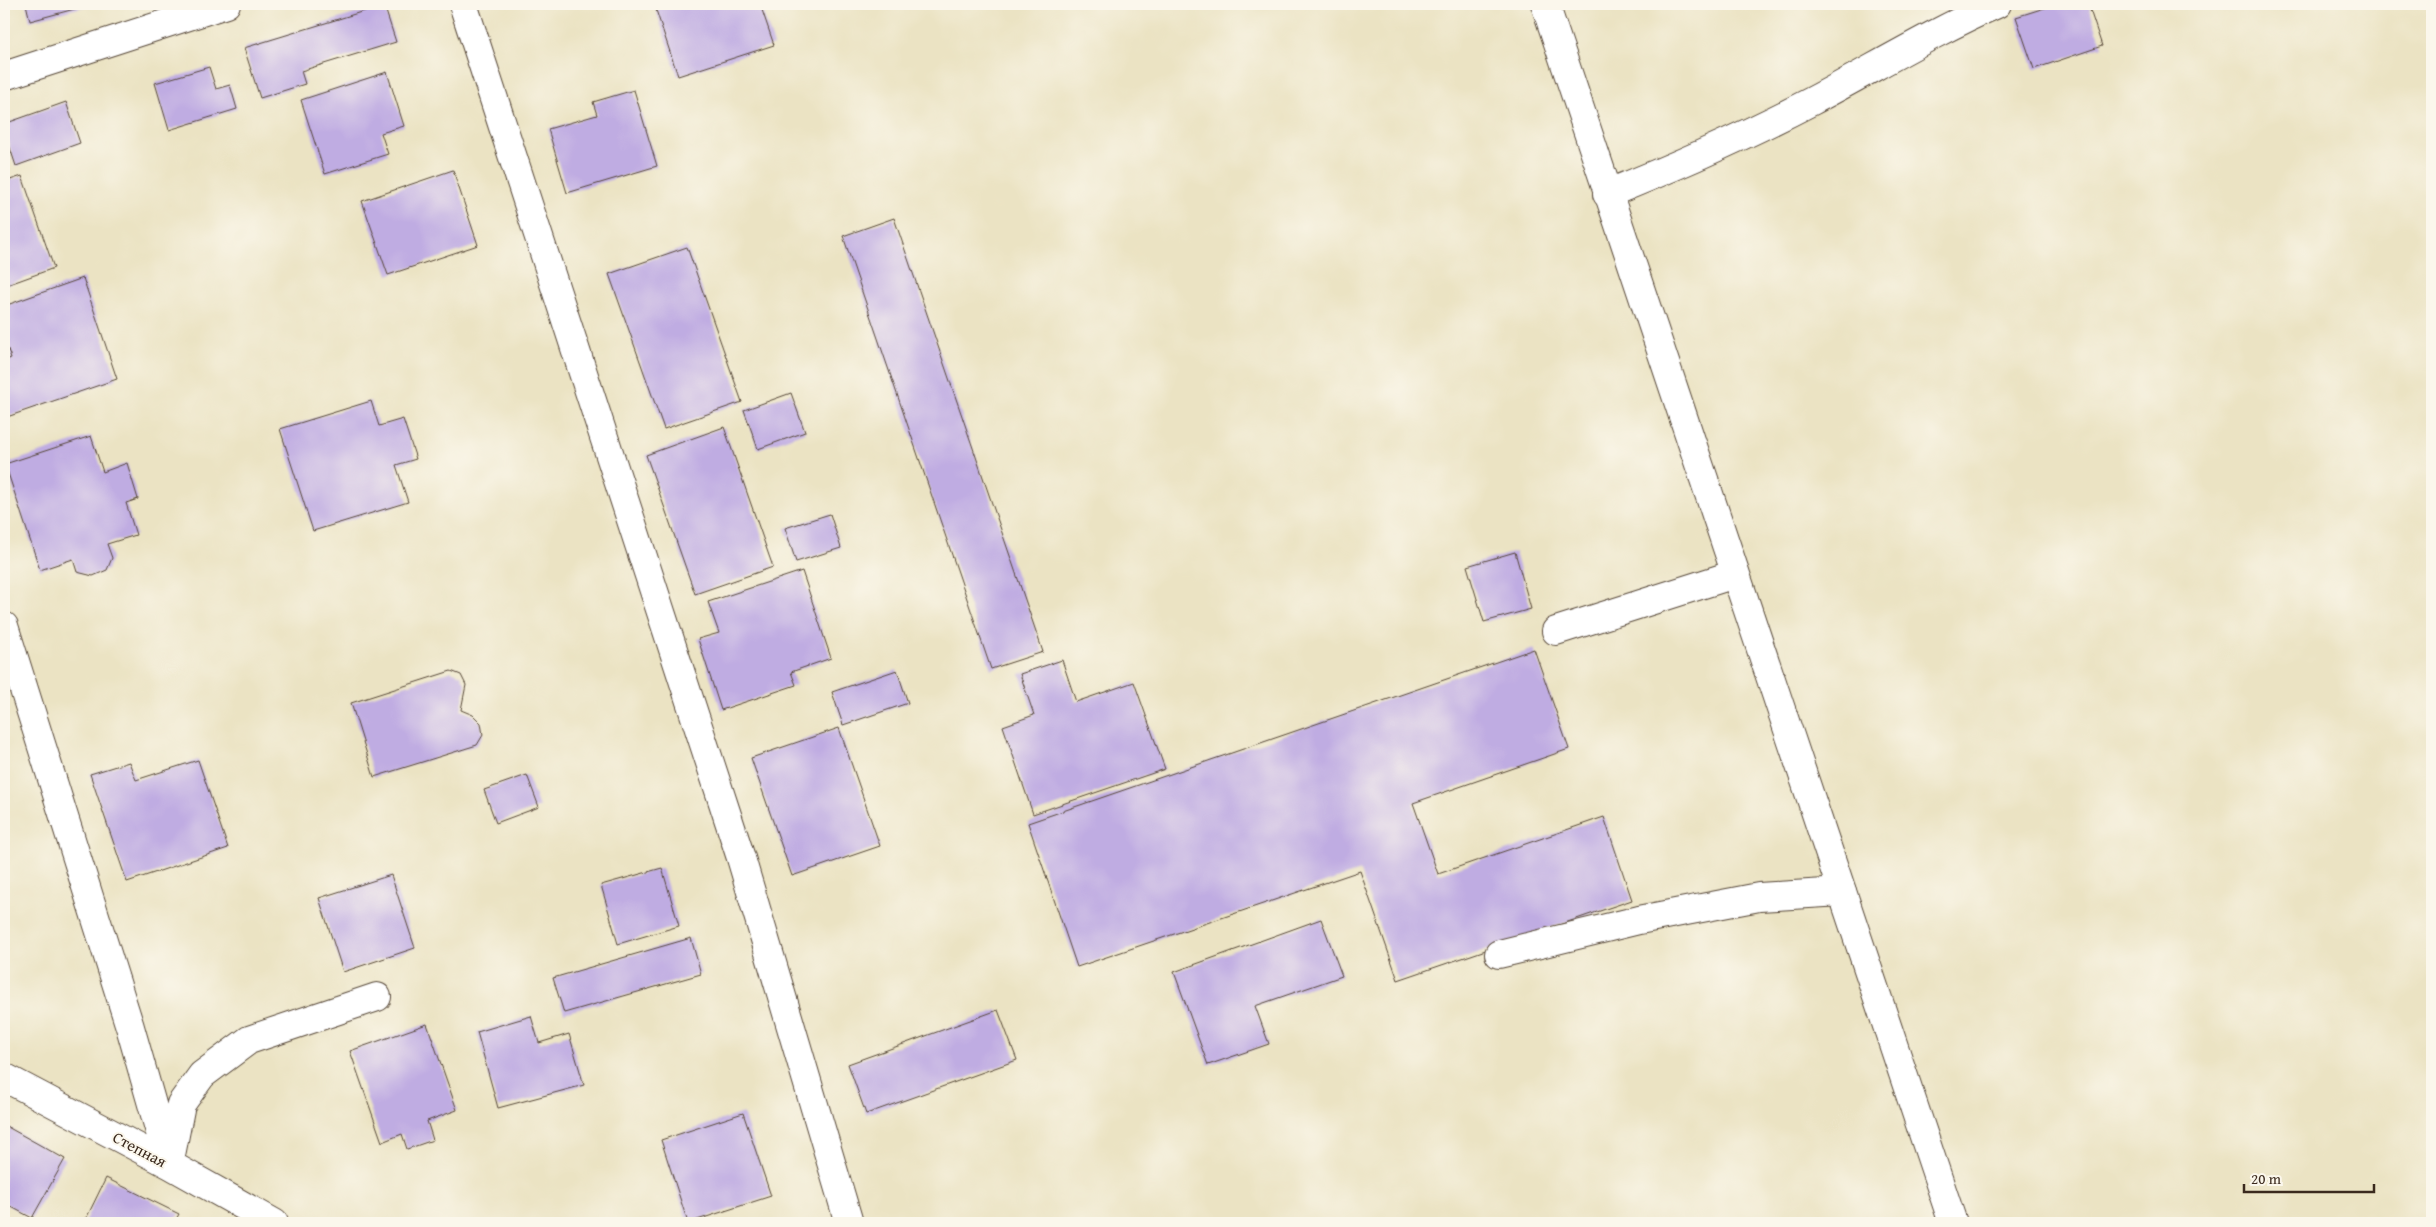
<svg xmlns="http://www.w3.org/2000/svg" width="2436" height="1227" viewBox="0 0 2436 1227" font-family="'Gentium Book Plus',serif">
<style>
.building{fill:#bface2}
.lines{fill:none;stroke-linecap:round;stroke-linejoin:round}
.street-casing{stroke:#554637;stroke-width:30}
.secondary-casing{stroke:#554637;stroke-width:30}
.street{stroke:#fff;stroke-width:28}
.secondary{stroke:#fff;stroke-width:28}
.labels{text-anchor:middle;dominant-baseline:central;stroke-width:4;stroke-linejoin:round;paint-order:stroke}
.street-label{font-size:16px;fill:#3b2a1e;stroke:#fbf7ec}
</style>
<rect width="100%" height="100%" fill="#fbf7ec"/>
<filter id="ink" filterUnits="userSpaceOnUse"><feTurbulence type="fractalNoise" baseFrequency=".02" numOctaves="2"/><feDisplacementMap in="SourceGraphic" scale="10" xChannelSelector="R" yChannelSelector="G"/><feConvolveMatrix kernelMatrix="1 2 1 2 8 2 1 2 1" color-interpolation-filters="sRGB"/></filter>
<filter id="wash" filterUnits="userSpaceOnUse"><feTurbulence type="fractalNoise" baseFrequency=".0096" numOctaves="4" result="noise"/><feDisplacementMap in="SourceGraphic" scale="20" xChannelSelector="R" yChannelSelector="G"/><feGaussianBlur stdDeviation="1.12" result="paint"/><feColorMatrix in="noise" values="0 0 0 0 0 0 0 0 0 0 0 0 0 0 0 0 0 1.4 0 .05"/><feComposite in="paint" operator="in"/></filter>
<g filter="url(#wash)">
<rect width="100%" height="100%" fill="#ebe3c3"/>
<g id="blocks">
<path class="building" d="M 26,4 L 93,4 L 30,21 Z
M 654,4 L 760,4 L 774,45 L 678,76 Z
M 2057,4 L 2088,4 L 2102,46 L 2034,69 L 2016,17 Z
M 384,5 L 396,42 L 301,71 L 305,84 L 260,98 L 244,48 Z
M 209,67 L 216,89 L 230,85 L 237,109 L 169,130 L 155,83 Z
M 387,72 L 404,126 L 381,133 L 388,154 L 325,174 L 301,100 Z
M 634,90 L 657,166 L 567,193 L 548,129 L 597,115 L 593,102 Z
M 66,102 L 80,143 L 16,166 L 4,130 L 4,124 Z
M 453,170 L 478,245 L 388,275 L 362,201 Z
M 22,176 L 54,268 L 4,286 L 4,182 Z
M 894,218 L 1043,652 L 991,669 L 843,236 Z
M 687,247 L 742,402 L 664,429 L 609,274 Z
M 83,278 L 117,379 L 4,418 L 4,361 L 11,358 L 4,338 L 4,306 Z
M 791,393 L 805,432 L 758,449 L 744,410 Z
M 371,401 L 379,426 L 403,419 L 416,459 L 396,465 L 408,502 L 313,531 L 280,429 Z
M 724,427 L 773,567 L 695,594 L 646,455 Z
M 91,436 L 103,472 L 127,463 L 138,499 L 126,503 L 136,535 L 107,544 L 112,558 L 107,570 L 93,576 L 77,572 L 73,559 L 40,570 L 5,464 Z
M 830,514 L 841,548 L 796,562 L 785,528 Z
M 1515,552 L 1531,609 L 1484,622 L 1467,566 Z
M 802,571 L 831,658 L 791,672 L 796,685 L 721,710 L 698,639 L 719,633 L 708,602 Z
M 1534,649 L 1569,749 L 1413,803 L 1438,874 L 1604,817 L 1632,900 L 1398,980 L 1360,871 L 1077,967 L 1028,823 Z
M 1062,660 L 1076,702 L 1134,682 L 1165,769 L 1033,814 L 1003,726 L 1034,715 L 1020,674 Z
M 897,670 L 908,703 L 843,725 L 832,692 Z
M 451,671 L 461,675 L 466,685 L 461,710 L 473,715 L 481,723 L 483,735 L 477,745 L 374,777 L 351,703 Z
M 839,728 L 880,846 L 792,876 L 751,758 Z
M 198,760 L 228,848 L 127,882 L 90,774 L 129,762 L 136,780 Z
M 527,775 L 539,807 L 496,823 L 484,790 Z
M 662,868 L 679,926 L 618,944 L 601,885 Z
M 391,875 L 415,948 L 343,972 L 319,898 Z
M 1321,919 L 1342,976 L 1255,1006 L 1269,1044 L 1208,1065 L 1174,972 Z
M 691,938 L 701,974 L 564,1013 L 553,978 Z
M 998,1010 L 1017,1060 L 866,1114 L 848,1064 Z
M 531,1016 L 539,1043 L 569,1034 L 584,1085 L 498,1108 L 477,1032 Z
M 427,1024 L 457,1110 L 427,1121 L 433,1140 L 407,1149 L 402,1134 L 382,1142 L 350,1051 Z
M 743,1113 L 771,1196 L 688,1223 L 661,1140 Z
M 4,1125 L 65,1159 L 32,1218 L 4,1203 Z
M 106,1178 L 179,1214 L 174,1223 L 84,1223 Z"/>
</g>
</g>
<g filter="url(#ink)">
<use href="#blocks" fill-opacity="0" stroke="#554637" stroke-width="1"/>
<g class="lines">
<defs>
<path id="street" d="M 463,4 L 741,858 L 849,1223
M 4,76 L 226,4
M 1607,194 C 1677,166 1745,136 1812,101 C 1873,69 1933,32 1997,4
M 4,626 L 130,1027 L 169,1164
M 1556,631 L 1735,574
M 1499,954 L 1639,920 L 1759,897 L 1842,892
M 4,1077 L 169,1164 L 274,1223
M 170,1160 L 181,1104 L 202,1075 L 249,1040 L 377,997"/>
<path id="secondary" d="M 1545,4 L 1953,1223"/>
</defs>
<use href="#street" class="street-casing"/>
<use href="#secondary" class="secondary-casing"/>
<use href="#street" class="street"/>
<use href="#secondary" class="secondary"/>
</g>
</g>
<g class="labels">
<g class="street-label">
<text transform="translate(140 1149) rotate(28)">Степная</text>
</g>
</g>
<rect width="2436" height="1227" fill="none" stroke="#fbf7ec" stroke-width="20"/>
<path d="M2244 1184v8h130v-8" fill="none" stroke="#3b2a1e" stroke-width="2.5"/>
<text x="2251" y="1184" font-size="15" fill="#3b2a1e" stroke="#fbf7ec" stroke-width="4" paint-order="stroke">20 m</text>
</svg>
